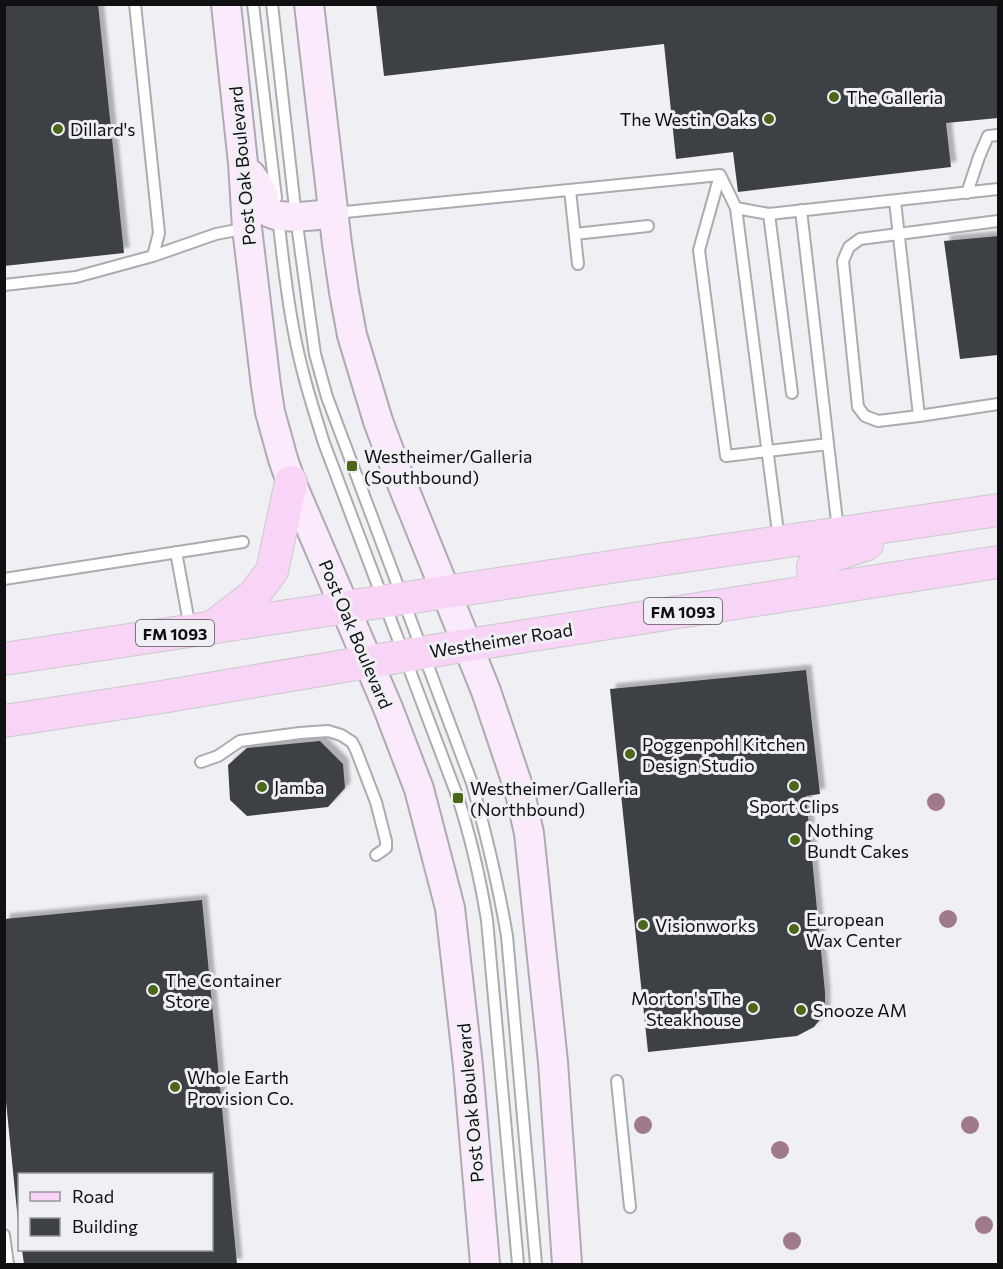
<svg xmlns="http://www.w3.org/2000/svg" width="1003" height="1269" viewBox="0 0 1003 1269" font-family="Commissioner,sans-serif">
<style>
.building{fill:#3e4145;filter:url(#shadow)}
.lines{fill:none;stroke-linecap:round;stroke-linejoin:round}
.lane-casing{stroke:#acabb0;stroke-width:14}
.secondary-casing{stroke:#acabb0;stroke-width:32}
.primary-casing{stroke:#cacacb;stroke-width:34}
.lane{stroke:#fff;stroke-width:10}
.secondary{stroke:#fbeafb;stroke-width:28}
.primary{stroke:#f8d5f7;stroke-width:32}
.tree{fill:#a0798b}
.poi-dot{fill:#4b671a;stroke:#f0eff4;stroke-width:2}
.labels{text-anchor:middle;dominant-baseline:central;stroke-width:6;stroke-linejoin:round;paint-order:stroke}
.shield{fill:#f0eff4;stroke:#535356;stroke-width:1.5}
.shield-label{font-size:16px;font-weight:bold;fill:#101012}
.poi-label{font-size:18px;fill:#101012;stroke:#f0eff4;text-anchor:start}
.street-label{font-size:18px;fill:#101012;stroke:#f0eff4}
</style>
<defs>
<filter id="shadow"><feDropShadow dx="5.5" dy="-5.5" stdDeviation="1.5" flood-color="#0004"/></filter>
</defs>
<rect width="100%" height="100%" fill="#f0eff4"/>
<path class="building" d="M 4,4 L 98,4 L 124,253 L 4,266 Z
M 376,4 L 998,4 L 998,118 L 946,123 L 951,167 L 738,192 L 733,152 L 676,159 L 664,44 L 384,76 Z
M 998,236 L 998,355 L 960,359 L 944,241 Z
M 806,670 L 820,794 L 806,796 L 825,992 L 825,1013 L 814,1027 L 797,1036 L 648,1052 L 610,689 Z
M 320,741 L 343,764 L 345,788 L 328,807 L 247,816 L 230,800 L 228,765 L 247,748 Z
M 202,900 L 237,1264 L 24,1264 L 22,1250 L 212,1250 L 212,1174 L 20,1174 L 20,1221 L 18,1221 L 4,1082 L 4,919 Z"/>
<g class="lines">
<defs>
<path id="lane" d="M 135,4 L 159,233 L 153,256
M 253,4 L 276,198
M 272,4 L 296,217 L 310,319 L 315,354 L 327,397 L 472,783 C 486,834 498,883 507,936 L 536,1264
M 720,175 L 699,250 L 726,456 L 828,444
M 570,190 L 578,264
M 967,193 L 979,157 L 988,136 L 998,135
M 895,201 L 919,416 L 998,404
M 736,208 L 769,214 L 998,189
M 801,210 L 838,530
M 335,213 L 720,175 L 736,208 L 779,540
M 769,214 L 792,393
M 278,216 C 282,253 286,290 293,327 C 300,367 312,405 324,443 L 458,798 C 471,838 480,878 487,920 L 518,1264
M 575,234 L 648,226
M 4,285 L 76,277 L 153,256 L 216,234 L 247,228
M 919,416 L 878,421 L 865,416 L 858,407 L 843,261 L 849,247 L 860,239 L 998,221
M 176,552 L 190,628
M 4,579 L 243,542
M 201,762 L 218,756 L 240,741 L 300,733 L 328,731 L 341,735 L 352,742 L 356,750 L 376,802 L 386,841 L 386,848 L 376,855
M 617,1081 L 630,1207
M 4,1235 L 8,1264"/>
<path id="secondary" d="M 226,4 L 243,163 L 247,228 L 266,386 L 270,412 L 283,459 L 291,482 L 388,708 L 419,789 L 450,908 L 468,1066 L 485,1264
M 309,4 L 337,244 L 344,292 L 352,335 L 378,421 L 394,464 L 486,691 L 519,789 L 529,833 L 553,1062 L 567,1264
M 251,175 C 255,181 261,188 263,195 C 265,201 263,208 269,212 C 279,221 321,215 334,213"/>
<path id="primary" d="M 815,591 L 813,566 L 816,561 L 867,544
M 215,625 L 253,596 L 272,571 L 291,482
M 4,659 L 624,565 L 998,510
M 4,721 L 162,697 L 468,645 L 998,562"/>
</defs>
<use href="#lane" class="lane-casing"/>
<use href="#secondary" class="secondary-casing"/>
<use href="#primary" class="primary-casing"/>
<use href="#lane" class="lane"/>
<use href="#secondary" class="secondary"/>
<use href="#primary" class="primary"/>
</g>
<g class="tree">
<circle cx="936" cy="802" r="9"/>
<circle cx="948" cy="919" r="9"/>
<circle cx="643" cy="1125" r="9"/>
<circle cx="970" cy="1125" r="9"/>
<circle cx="780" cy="1150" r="9"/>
<circle cx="984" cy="1225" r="9"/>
<circle cx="792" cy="1241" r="9"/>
</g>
<g class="poi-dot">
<circle cx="834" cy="97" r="6"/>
<circle cx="769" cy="119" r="6"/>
<circle cx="58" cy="129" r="6"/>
<rect x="346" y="460" width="12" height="12" rx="3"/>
<circle cx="630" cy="754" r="6"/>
<circle cx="794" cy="786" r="6"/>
<circle cx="262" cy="787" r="6"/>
<rect x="452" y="792" width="12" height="12" rx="3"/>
<circle cx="795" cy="840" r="6"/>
<circle cx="643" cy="925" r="6"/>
<circle cx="794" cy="929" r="6"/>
<circle cx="153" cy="990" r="6"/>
<circle cx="753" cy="1008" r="6"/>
<circle cx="801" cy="1010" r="6"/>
<circle cx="175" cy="1087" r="6"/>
</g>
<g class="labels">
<g class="shield">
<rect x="644" y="598" width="78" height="26" rx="4.5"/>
<rect x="136" y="620" width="78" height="26" rx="4.5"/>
</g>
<g class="shield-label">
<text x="683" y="611">FM 1093</text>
<text x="175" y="633">FM 1093</text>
</g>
<g class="poi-label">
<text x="846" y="97">The Galleria</text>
<text x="757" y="119" text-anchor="end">The Westin Oaks</text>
<text x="70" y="129">Dillard's</text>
<text x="364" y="456">Westheimer/Galleria<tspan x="364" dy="21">(Southbound)</tspan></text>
<text x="642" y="744">Poggenpohl Kitchen<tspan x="642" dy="21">Design Studio</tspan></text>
<text x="274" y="787">Jamba</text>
<text x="470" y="788">Westheimer/Galleria<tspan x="470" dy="21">(Northbound)</tspan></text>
<text x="794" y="806" text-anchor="middle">Sport Clips</text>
<text x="807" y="830">Nothing<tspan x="807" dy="21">Bundt Cakes</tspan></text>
<text x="806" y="919">European<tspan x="806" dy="21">Wax Center</tspan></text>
<text x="655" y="925">Visionworks</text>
<text x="165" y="980">The Container<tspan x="165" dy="21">Store</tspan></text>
<text x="741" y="998" text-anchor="end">Morton's The<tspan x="741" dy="21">Steakhouse</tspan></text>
<text x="813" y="1010">Snooze AM</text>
<text x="187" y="1077">Whole Earth<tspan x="187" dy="21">Provision Co.</tspan></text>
</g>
<g class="street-label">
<text transform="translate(242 166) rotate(-95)">Post Oak Boulevard</text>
<text transform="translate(356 634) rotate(67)">Post Oak Boulevard</text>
<text transform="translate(501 640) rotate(-9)">Westheimer Road</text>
<text transform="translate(470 1103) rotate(-95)">Post Oak Boulevard</text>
</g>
</g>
<rect width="1003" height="1269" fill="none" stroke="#101012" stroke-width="12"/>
<rect x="18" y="1173" width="195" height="78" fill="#f0eff4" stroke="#96969a" stroke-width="1.5"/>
<rect x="30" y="1192" width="30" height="9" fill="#f8d5f7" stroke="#96969a" stroke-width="1.5"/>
<text x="72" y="1203" font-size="18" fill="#101012">Road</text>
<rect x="30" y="1218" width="30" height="18" fill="#3e4145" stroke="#96969a" stroke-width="1.5"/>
<text x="72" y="1233" font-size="18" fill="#101012">Building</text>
</svg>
